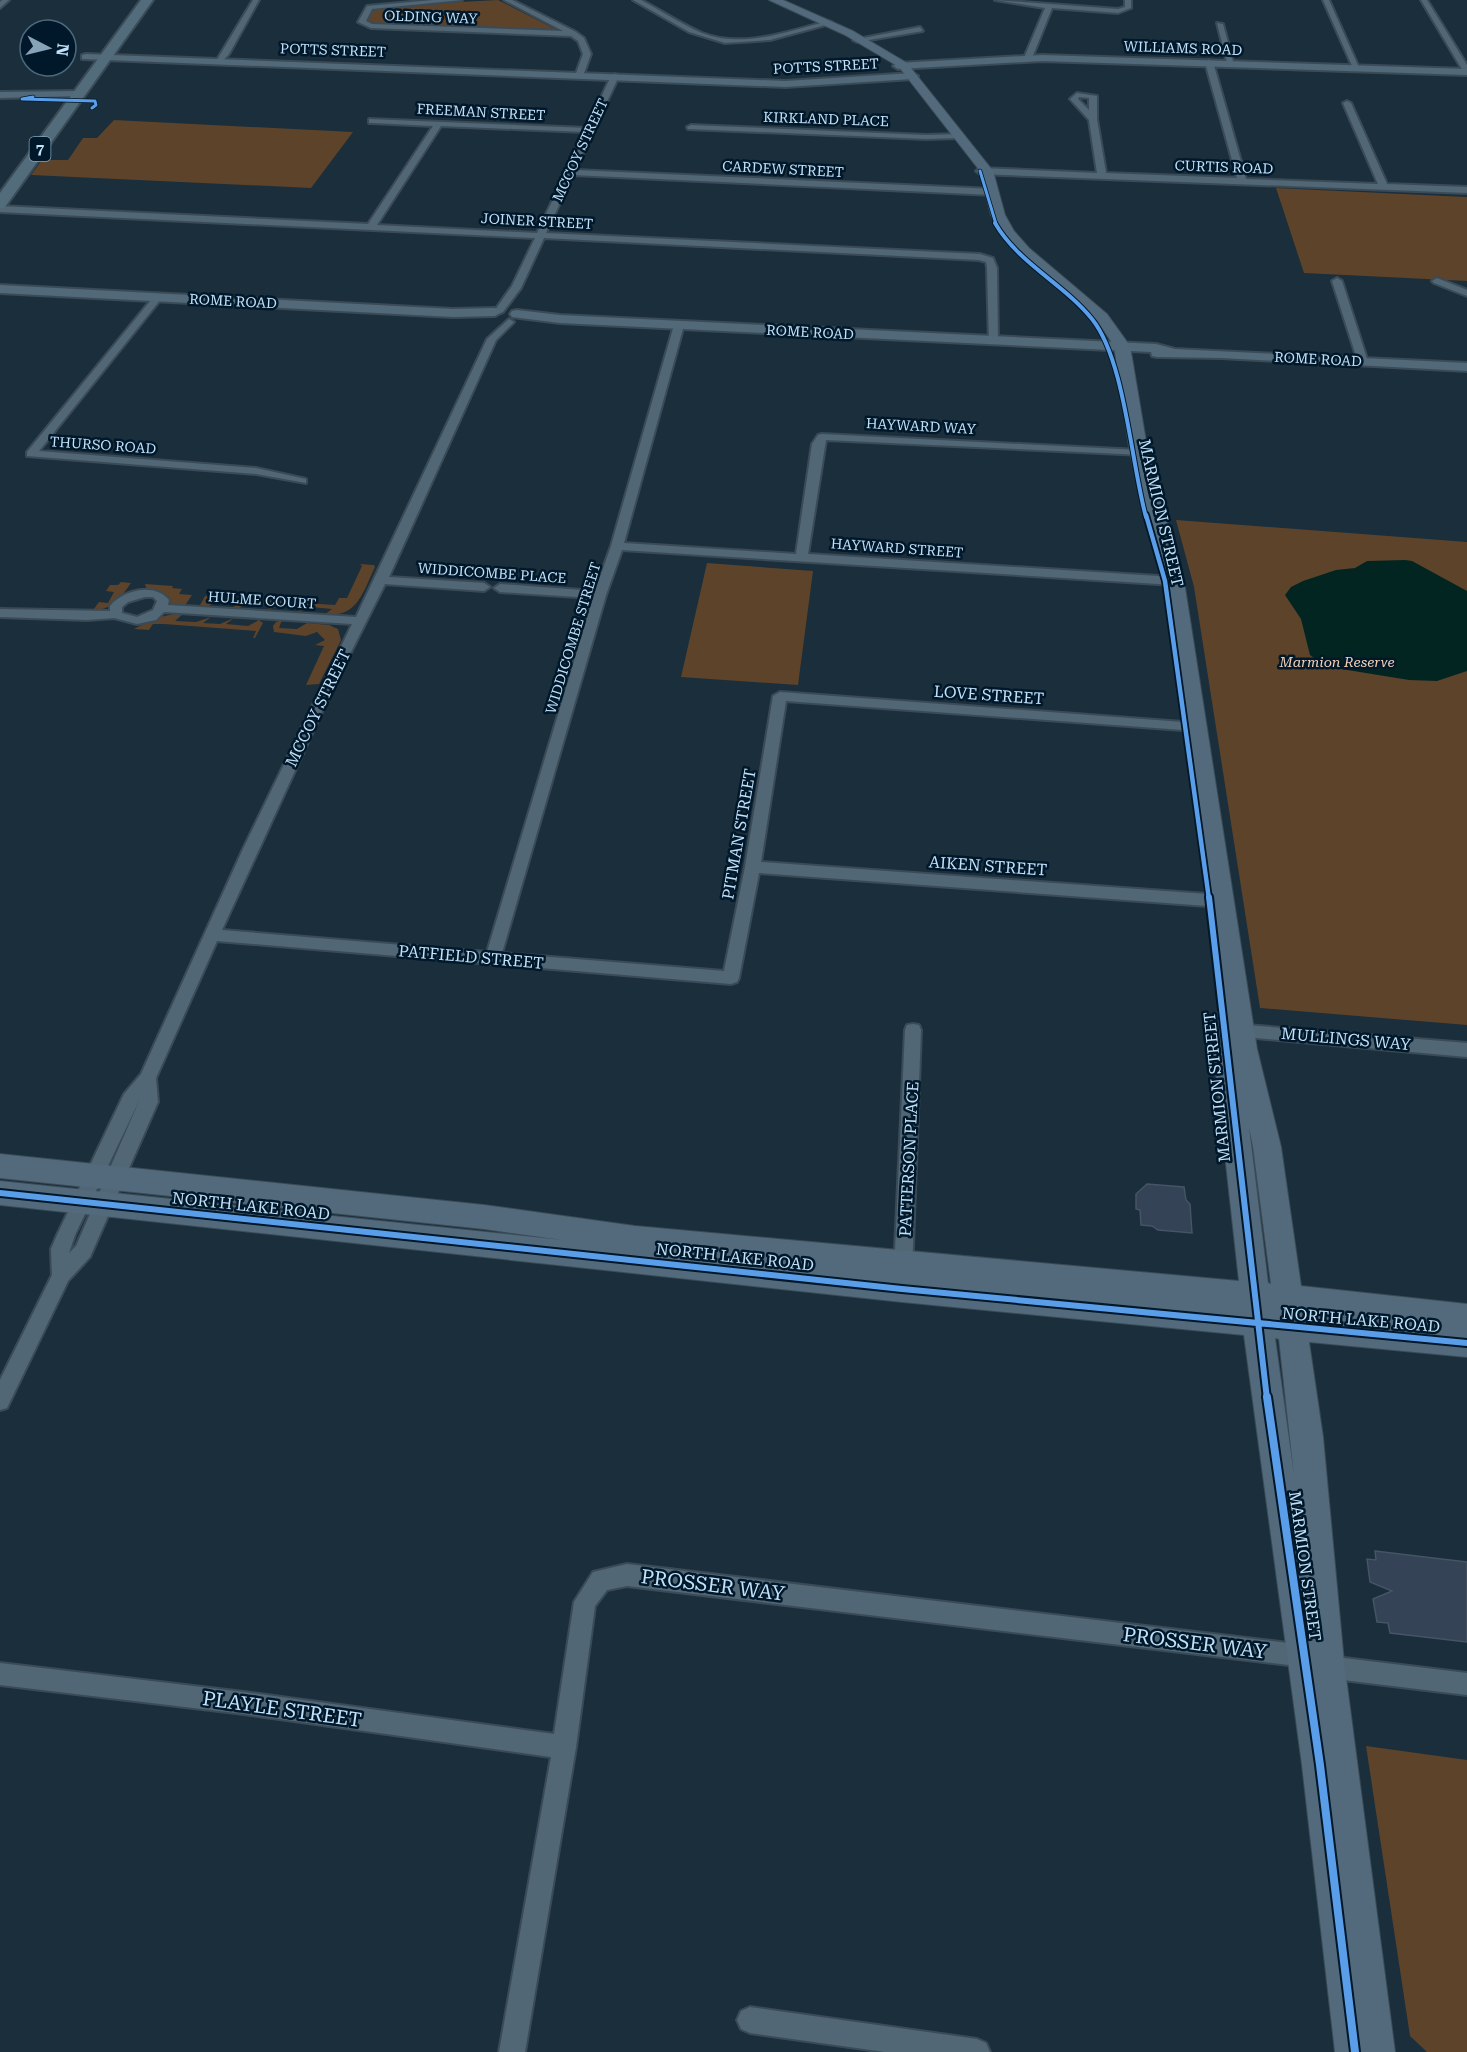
<svg xmlns="http://www.w3.org/2000/svg" width="1467" height="2052" viewBox="0 0 1467 2052" font-family="'Roboto Serif',serif">
<style>
.green{fill:#5d432a}
.water{fill:#032522}
.building{fill:#344355;stroke:#455466;stroke-width:1.5}
.lines{fill:none;stroke-linecap:round;stroke-linejoin:round}
.street-casing{stroke:#3a4b57;stroke-width:4}
.secondary-casing{stroke:#3a4b57;stroke-width:4}
.primary-casing{stroke:#3a4b57;stroke-width:2}
.highway-casing{stroke:#3a4b57;stroke-width:4}
.street{fill:#516776;fill-rule:evenodd}
.secondary{fill:#516978;fill-rule:evenodd}
.primary{fill:#526a7b;fill-rule:evenodd}
.highway{fill:#536c7c;fill-rule:evenodd}
.cycleway-far4-casing{stroke:#00182a;stroke-width:4.5}
.cycleway-far3-casing{stroke:#00182a;stroke-width:6}
.cycleway-far2-casing{stroke:#00182a;stroke-width:8}
.cycleway-far1-casing{stroke:#00182a;stroke-width:10}
.cycleway-casing{stroke:#00182a;stroke-width:12}
.cycleway-far4{stroke:#5a9eea;stroke-width:3}
.cycleway-far3{stroke:#5a9eea;stroke-width:4}
.cycleway-far2{stroke:#5a9eea;stroke-width:4.5}
.cycleway-far1{stroke:#5a9eea;stroke-width:6}
.cycleway{stroke:#5a9eea;stroke-width:8}
.labels{text-anchor:middle;dominant-baseline:central;stroke-width:5;stroke-linejoin:round;paint-order:stroke}
.far-street-label{font-size:14px;fill:#c1e2fb;stroke:#00182a}
.far-park-label{font-size:14px;font-style:italic;fill:#f4d3b7;stroke:#00182a}
.shield{fill:#00182a;stroke:#87a5bc;stroke-width:1.5}
.shield-label{font-size:15px;font-weight:bold;fill:#c1e2fb}
.street-label{font-size:16px;fill:#c1e2fb;stroke:#00182a}
.near-street-label{font-size:20px;fill:#c1e2fb;stroke:#00182a}
</style>
<rect width="100%" height="100%" fill="#1a2e3b"/>
<path class="green" d="M 498,0 L 555,29 L 554,31 L 415,27 L 416,24 L 402,24 L 400,26 L 373,25 L 366,19 L 371,9 L 382,6 Z
M 114,120 L 353,132 L 311,188 L 31,175 L 42,160 L 68,160 L 83,138 L 97,138 Z
M 1276,188 L 1467,197 L 1467,281 L 1304,273 Z
M 1176,520 L 1467,542 L 1467,1025 L 1260,1008 L 1194,587 Z
M 707,563 L 813,571 L 798,685 L 681,677 Z
M 360,564 L 374,565 L 375,567 C 362,594 358,617 324,615 L 332,609 L 310,607 L 296,613 L 304,607 L 282,605 L 267,610 L 275,605 L 247,603 L 237,609 L 232,608 L 240,602 L 218,600 L 207,607 L 200,605 L 205,596 L 335,605 L 339,598 L 347,598 L 362,566 Z
M 121,582 L 131,583 C 117,603 108,612 83,611 L 93,610 L 99,602 L 108,603 L 114,592 L 106,591 L 110,585 L 118,585 Z
M 145,584 L 173,586 L 172,588 L 182,589 L 179,594 L 192,595 L 186,604 L 171,604 L 162,594 L 147,590 Z
M 174,614 L 183,614 L 175,621 L 196,622 L 211,617 L 203,623 L 220,624 L 234,618 L 226,624 L 248,626 L 259,620 L 263,623 L 255,638 L 253,638 L 256,631 L 164,624 L 153,624 L 149,630 L 134,629 L 155,618 Z
M 282,620 L 279,628 L 297,629 L 307,623 L 329,625 L 338,629 L 341,640 L 319,684 L 306,685 L 324,646 L 315,645 L 325,640 L 317,632 L 306,636 L 274,632 L 273,626 L 276,622 Z
M 1366,1746 L 1467,1760 L 1467,2052 L 1427,2052 L 1410,2036 Z"/>
<path class="water" d="M 1405,560 L 1412,561 L 1467,591 L 1467,671 L 1437,681 L 1409,680 L 1335,668 L 1319,662 L 1310,655 L 1301,619 L 1285,595 L 1291,587 L 1303,581 L 1336,570 L 1355,568 L 1367,561 Z"/>
<path class="building" d="M 1147,1184 L 1184,1187 L 1186,1200 L 1190,1204 L 1192,1233 L 1158,1230 L 1152,1226 L 1141,1225 L 1140,1210 L 1136,1209 L 1136,1194 Z
M 1375,1551 L 1467,1562 L 1467,1642 L 1390,1633 L 1388,1623 L 1377,1622 L 1373,1599 L 1392,1591 L 1370,1582 L 1367,1559 L 1376,1560 Z"/>
<g class="lines">
<defs>
<path id="street" d="M 2,0 L 9,0 L 0,8 L 0,2 Z
M 253,0 L 259,0 L 229,54 L 221,63 L 215,63 Z
M 433,0 L 462,0 L 372,9 L 366,21 L 372,24 L 563,31 L 504,0 L 512,0 L 576,32 L 584,38 L 591,54 L 583,76 L 579,78 L 575,76 L 583,54 L 578,41 L 571,36 L 371,28 L 358,22 L 367,6 Z
M 633,0 L 641,0 C 662,11 681,24 702,33 C 744,49 788,31 829,21 L 833,23 L 770,40 L 725,43 L 689,32 Z
M 995,0 L 1118,9 L 1125,7 L 1125,0 L 1131,0 L 1131,8 L 1118,13 L 1052,8 L 1032,58 L 1028,60 L 1024,58 L 1045,8 Z
M 1323,0 L 1329,0 L 1360,70 L 1353,68 Z
M 1421,0 L 1427,0 L 1467,65 L 1467,73 L 1463,71 Z
M 1217,23 L 1223,24 L 1234,65 L 1227,63 Z
M 920,27 L 923,31 L 857,42 L 853,40 Z
M 1209,60 L 1213,62 L 1246,179 L 1378,184 L 1343,103 L 1347,101 L 1351,103 L 1387,184 L 1467,187 L 1467,193 L 980,174 L 976,171 L 980,168 L 1097,173 L 1089,120 L 1070,99 L 1077,93 L 1097,96 L 1097,119 L 1106,173 L 1237,178 L 1205,62 ZM 1079,97 L 1089,98 L 1089,110 L 1078,99 Z
M 615,74 L 619,76 L 575,170 L 993,189 L 997,192 L 993,195 L 573,175 L 546,233 L 980,254 L 993,258 L 997,268 L 998,343 L 989,341 L 987,268 L 986,262 L 979,260 L 544,238 L 521,288 L 503,312 L 500,313 L 495,310 L 512,286 L 535,238 L 0,212 L 0,206 L 368,224 L 433,126 L 372,123 L 369,123 L 369,119 L 587,128 L 611,76 ZM 441,126 L 585,132 L 537,233 L 377,225 Z
M 691,125 L 926,135 L 960,134 L 964,136 L 960,138 L 926,139 L 688,129 L 687,127 Z
M 1337,278 L 1342,281 L 1368,362 L 1367,364 L 1358,362 L 1332,281 Z
M 1437,278 L 1467,290 L 1467,296 L 1434,283 L 1432,281 Z
M 158,294 L 163,297 L 161,299 L 39,451 L 256,468 L 306,479 L 306,483 L 256,474 L 27,456 L 27,452 L 155,295 Z
M 509,319 L 514,322 L 496,340 L 389,577 L 484,583 L 490,587 L 484,591 L 385,584 L 332,690 L 222,930 L 487,952 L 593,598 L 500,592 L 494,588 L 500,584 L 595,591 L 611,546 L 674,325 L 679,322 L 684,325 L 624,543 L 796,554 L 812,444 L 818,435 L 822,434 L 1139,450 L 1143,451 L 1143,455 L 826,440 L 808,554 L 1174,577 L 1180,581 L 1174,585 L 622,550 L 606,595 L 502,953 L 724,971 L 745,867 L 773,696 L 780,692 L 1196,723 L 1203,727 L 1196,731 L 786,701 L 761,862 L 1221,895 L 1226,897 L 1229,901 L 1226,905 L 1221,907 L 759,873 L 739,978 L 737,982 L 731,984 L 217,941 L 156,1078 L 158,1102 L 90,1257 L 68,1281 L 7,1408 L 0,1410 L 0,1380 L 52,1275 L 51,1249 L 57,1235 L 124,1094 L 141,1074 L 243,849 L 352,624 L 164,612 L 156,620 L 137,624 L 114,618 L 87,620 L 0,617 L 0,609 L 110,611 L 110,606 C 123,590 154,582 169,600 L 168,605 L 356,617 L 487,339 ZM 145,597 L 153,597 L 157,601 L 153,610 L 137,617 L 122,613 L 122,607 L 128,602 ZM 140,1099 L 76,1246 L 69,1253 L 75,1235 Z
M 913,1024 L 919,1025 L 921,1030 L 912,1272 L 910,1278 L 903,1280 L 896,1278 L 894,1272 L 905,1030 L 907,1025 Z
M 1234,1024 L 1467,1043 L 1467,1057 L 1234,1036 L 1228,1035 L 1226,1030 L 1228,1025 Z
M 627,1564 L 1305,1645 L 1313,1648 L 1316,1656 L 1313,1664 L 1305,1667 L 627,1586 L 607,1590 L 595,1606 L 576,1747 L 525,2052 L 499,2052 L 551,1757 L 244,1714 L 0,1685 L 0,1663 L 244,1692 L 554,1734 L 574,1602 L 593,1572 Z
M 1327,1651 L 1344,1658 L 1467,1673 L 1467,1695 L 1343,1680 L 1319,1670 L 1316,1662 L 1319,1654 Z
M 750,2007 L 977,2039 L 986,2043 L 990,2052 L 885,2052 L 750,2033 L 741,2029 L 737,2020 L 741,2011 Z"/>
<path id="secondary" d="M 86,54 L 785,81 L 913,73 L 918,76 L 913,79 L 785,87 L 82,59 L 82,55 Z
M 1042,55 L 1467,69 L 1467,75 L 1042,61 L 898,69 L 893,66 L 898,63 Z
M 79,91 L 84,94 L 83,96 L 0,98 L 0,92 Z
M 0,285 L 453,309 L 495,308 L 502,312 L 495,316 L 453,317 L 0,293 Z
M 517,310 L 560,315 L 1156,344 L 1175,349 L 1467,363 L 1467,371 L 1221,358 L 1157,357 L 1152,356 L 1151,352 L 560,323 L 512,317 L 510,314 L 512,311 Z"/>
<path id="primary" d="M 769,0 L 783,0 L 853,31 L 907,63 L 993,171 L 1005,215 L 1014,231 L 1029,248 L 1107,314 L 1130,346 L 1148,453 L 1184,581 L 1257,1049 L 1281,1147 L 1301,1286 L 1467,1304 L 1467,1357 L 1309,1342 L 1323,1437 L 1344,1662 L 1395,2052 L 1335,2052 L 1302,1765 L 1244,1335 L 902,1302 L 0,1205 L 0,1181 L 562,1240 L 484,1229 L 0,1178 L 0,1154 L 484,1205 L 635,1226 L 1239,1281 L 1210,1020 L 1214,1013 L 1226,1011 L 1164,581 L 1130,453 L 1114,346 L 1097,320 L 1019,254 L 1003,236 L 991,215 L 980,171 L 899,67 L 845,35 ZM 1249,1127 L 1253,1147 L 1271,1284 L 1268,1283 ZM 1305,1313 L 1365,1320 L 1305,1314 ZM 1275,1338 L 1279,1339 L 1294,1475 Z"/>
<path id="highway" d="M 141,0 L 153,0 L 5,207 L 0,209 L 0,193 Z"/>
</defs>
<use href="#street" class="street-casing"/>
<use href="#secondary" class="secondary-casing"/>
<use href="#primary" class="primary-casing"/>
<use href="#highway" class="highway-casing"/>
<use href="#street" class="street"/>
<use href="#secondary" class="secondary"/>
<use href="#primary" class="primary"/>
<use href="#highway" class="highway"/>
<defs>
<path id="cycleway-far4" d="M 33,97 L 22,99 L 95,101 L 96,105 L 92,108
M 980,171 L 996,224"/>
<path id="cycleway-far3" d="M 995,223 C 1018,263 1064,284 1092,319 C 1125,360 1131,463 1146,517"/>
<path id="cycleway-far2" d="M 1146,515 L 1165,581 L 1209,899"/>
<path id="cycleway-far1" d="M 1209,897 L 1267,1399
M 0,1193 L 902,1289 L 1467,1343"/>
<path id="cycleway" d="M 1267,1397 L 1320,1765 L 1355,2052"/>
</defs>
<use href="#cycleway-far4" class="cycleway-far4-casing"/>
<use href="#cycleway-far3" class="cycleway-far3-casing"/>
<use href="#cycleway-far2" class="cycleway-far2-casing"/>
<use href="#cycleway-far1" class="cycleway-far1-casing"/>
<use href="#cycleway" class="cycleway-casing"/>
<use href="#cycleway-far4" class="cycleway-far4"/>
<use href="#cycleway-far3" class="cycleway-far3"/>
<use href="#cycleway-far2" class="cycleway-far2"/>
<use href="#cycleway-far1" class="cycleway-far1"/>
<use href="#cycleway" class="cycleway"/>
</g>
<g class="labels">
<g class="far-street-label">
<text transform="translate(431 17) rotate(2)">OLDING WAY</text>
<text transform="translate(1183 48) rotate(2)">WILLIAMS ROAD</text>
<text transform="translate(333 50) rotate(2)">POTTS STREET</text>
<text transform="translate(826 66) rotate(-3)">POTTS STREET</text>
<text transform="translate(481 112) rotate(3)">FREEMAN STREET</text>
<text transform="translate(826 119) rotate(2)">KIRKLAND PLACE</text>
<text transform="translate(580 150) rotate(-65)">MCCOY STREET</text>
<text transform="translate(1224 167) rotate(2)">CURTIS ROAD</text>
<text transform="translate(783 169) rotate(3)">CARDEW STREET</text>
<text transform="translate(537 221) rotate(3)">JOINER STREET</text>
<text transform="translate(233 301) rotate(3)">ROME ROAD</text>
<text transform="translate(810 332) rotate(3)">ROME ROAD</text>
<text transform="translate(1318 359) rotate(3)">ROME ROAD</text>
<text transform="translate(921 426) rotate(3)">HAYWARD WAY</text>
<text transform="translate(103 445) rotate(4)">THURSO ROAD</text>
<text transform="translate(897 548) rotate(4)">HAYWARD STREET</text>
<text transform="translate(492 573) rotate(4)">WIDDICOMBE PLACE</text>
<text transform="translate(262 600) rotate(4)">HULME COURT</text>
<text transform="translate(573 638) rotate(-73)">WIDDICOMBE STREET</text>
</g>
<g class="far-park-label">
<text x="1337" y="662">Marmion Reserve</text>
</g>
<rect class="shield" x="29.5" y="137" width="21" height="24" rx="4.5"/>
<g class="shield-label">
<text x="40" y="149">7</text>
</g>
<g class="street-label">
<text transform="translate(1161 513) rotate(77)">MARMION STREET</text>
<text transform="translate(989 695) rotate(4)">LOVE STREET</text>
<text transform="translate(318 708) rotate(-64)">MCCOY STREET</text>
<text transform="translate(739 834) rotate(-80)">PITMAN STREET</text>
<text transform="translate(988 866) rotate(4)">AIKEN STREET</text>
<text transform="translate(471 957) rotate(5)">PATFIELD STREET</text>
<text transform="translate(1346 1039) rotate(5)">MULLINGS WAY</text>
<text transform="translate(1217 1087) rotate(-96)">MARMION STREET</text>
<text transform="translate(909 1159) rotate(-87)">PATTERSON PLACE</text>
<text transform="translate(251 1206) rotate(6)">NORTH LAKE ROAD</text>
<text transform="translate(735 1257) rotate(6)">NORTH LAKE ROAD</text>
<text transform="translate(1361 1320) rotate(5)">NORTH LAKE ROAD</text>
<text transform="translate(1305 1566) rotate(82)">MARMION STREET</text>
</g>
<g class="near-street-label">
<text transform="translate(713 1585) rotate(7)">PROSSER WAY</text>
<text transform="translate(1195 1643) rotate(7)">PROSSER WAY</text>
<text transform="translate(282 1709) rotate(8)">PLAYLE STREET</text>
</g>
</g>
<g transform="translate(48 48) rotate(97)"><circle r="28" fill="#00182a" stroke="#4d697e" stroke-width="1.5"/>
<path d="M0-4.5L10 22L0 15L-10 22Z" fill="#87a3b8"/>
<text y="-9" font-size="16" font-weight="bold" text-anchor="middle" fill="#c1e2fb">N</text>
</g>
</svg>
